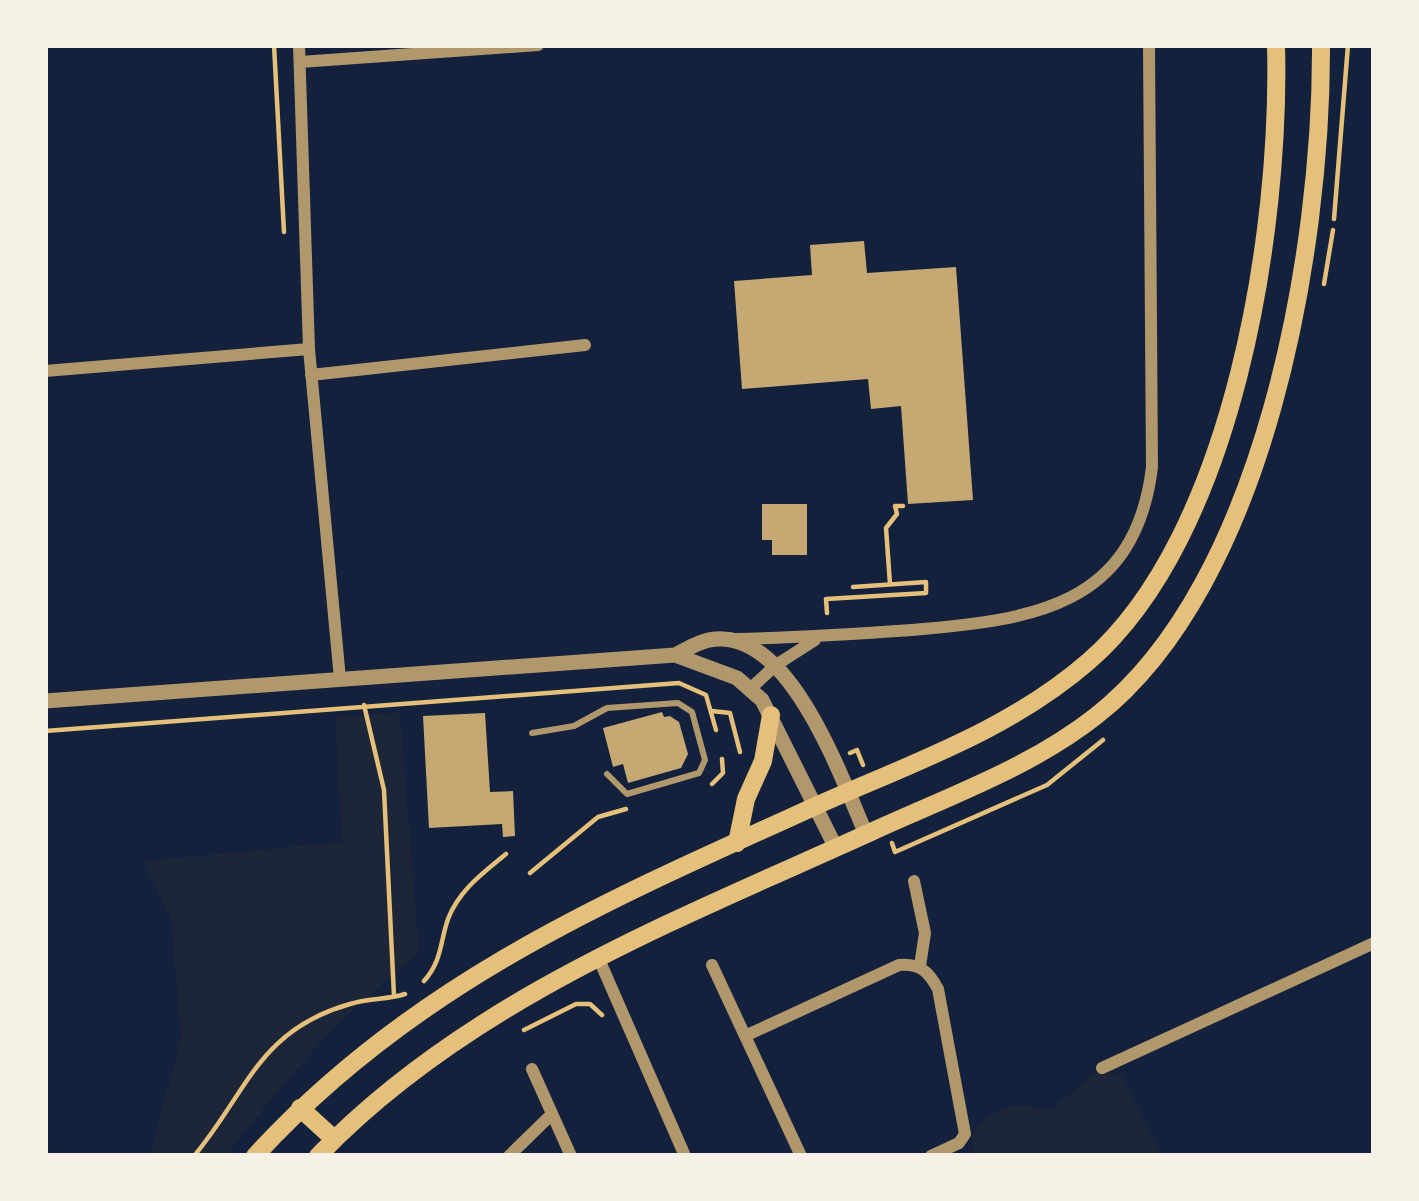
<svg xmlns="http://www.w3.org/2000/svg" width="1419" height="1201" viewBox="0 0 1419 1201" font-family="'Public Sans',sans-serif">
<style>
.green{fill:#1d2539}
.building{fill:#c6a872}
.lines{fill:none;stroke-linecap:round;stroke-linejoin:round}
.path{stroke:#e5c07b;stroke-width:4.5}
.service{stroke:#b1986c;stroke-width:6}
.minor{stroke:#b1986c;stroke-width:12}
.tertiary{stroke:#b1986c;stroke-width:15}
.primary{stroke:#e5c07b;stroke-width:18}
</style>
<rect width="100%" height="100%" fill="#14213d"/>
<path class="green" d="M 400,712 L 419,953 C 344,1011 284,1080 226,1156 L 146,1156 L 152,1149 L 181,1037 L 171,919 L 144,861 L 342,842 L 335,717 Z
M 1109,1072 L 1120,1074 L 1161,1156 L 975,1156 L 972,1134 C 999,1104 1011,1101 1051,1111 L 1094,1073 Z"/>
<path class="building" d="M 864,241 L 867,273 L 956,267 L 973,500 L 908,504 L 901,406 L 871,409 L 868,379 L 742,389 L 734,281 L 812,275 L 810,245 Z
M 762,504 L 807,504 L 807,555 L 772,555 L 772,540 L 762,540 Z
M 662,712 L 664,717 L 670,716 L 679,722 L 688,754 L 681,768 L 628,783 L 623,764 L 613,767 L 603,728 Z
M 485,713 L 490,792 L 513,791 L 515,836 L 503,837 L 502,824 L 429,828 L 423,716 Z"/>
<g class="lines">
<path class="path" d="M 274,45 L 284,232
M 1334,219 L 1348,45
M 1324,284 L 1333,230
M 890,584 L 886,528 L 897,514 L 895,506 L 903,506
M 827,613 L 826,599 L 926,593 L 926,582 L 853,587
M 364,705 L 384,790 L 394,996
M 712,711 L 730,713 L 740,752
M 45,731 L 679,683 L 706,695 L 716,730
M 850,753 L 857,750 L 863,765
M 712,784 L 723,773 L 722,759
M 892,843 L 895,852 L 1047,785 L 1103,740
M 530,873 L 598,817 L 626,809
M 424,981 C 442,961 440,942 448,919 C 459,890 483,873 506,854
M 524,1030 L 576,1004 L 590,1004 L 602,1015
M 194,1156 C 247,1093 258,1030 350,1004 C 368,998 387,1000 405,994"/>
<path class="service" d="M 532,733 L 574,726 L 607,708 L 678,703 L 692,712 L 705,760 L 699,773 L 627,794 L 607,774"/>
<path class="minor" d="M 299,45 L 309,349 L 340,679
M 300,62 L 538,45
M 45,371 L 309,349
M 311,375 L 585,345
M 736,639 C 794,638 853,634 912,630 C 1030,620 1135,608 1152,467 L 1149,45
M 751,688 L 776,665 L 815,640
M 914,881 L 925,933 L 920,966
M 598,957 L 685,1156
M 712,965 L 801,1156
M 745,1036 L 899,965 C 920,963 929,972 938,989 L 965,1134 L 959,1143 L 931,1156
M 1102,1068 L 1374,943
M 532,1069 L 571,1156
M 509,1156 L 552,1114"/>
<path class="tertiary" d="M 675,655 L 737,678 L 762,700 L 836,848
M 45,701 L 675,655 C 685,650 698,642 709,640 C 789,624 841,778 866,834"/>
<path class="primary" d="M 737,843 L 746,799 L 763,761 L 771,715
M 300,1108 L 334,1139
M 255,1156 C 414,982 608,900 818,805 C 912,763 1010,730 1089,661 C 1234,535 1281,229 1276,45
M 318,1156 C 468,1000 677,920 871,832 C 947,797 1030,768 1096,716 C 1266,583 1322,248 1321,45"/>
</g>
<rect width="1419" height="1201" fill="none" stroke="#f6f1e7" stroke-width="96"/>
</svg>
